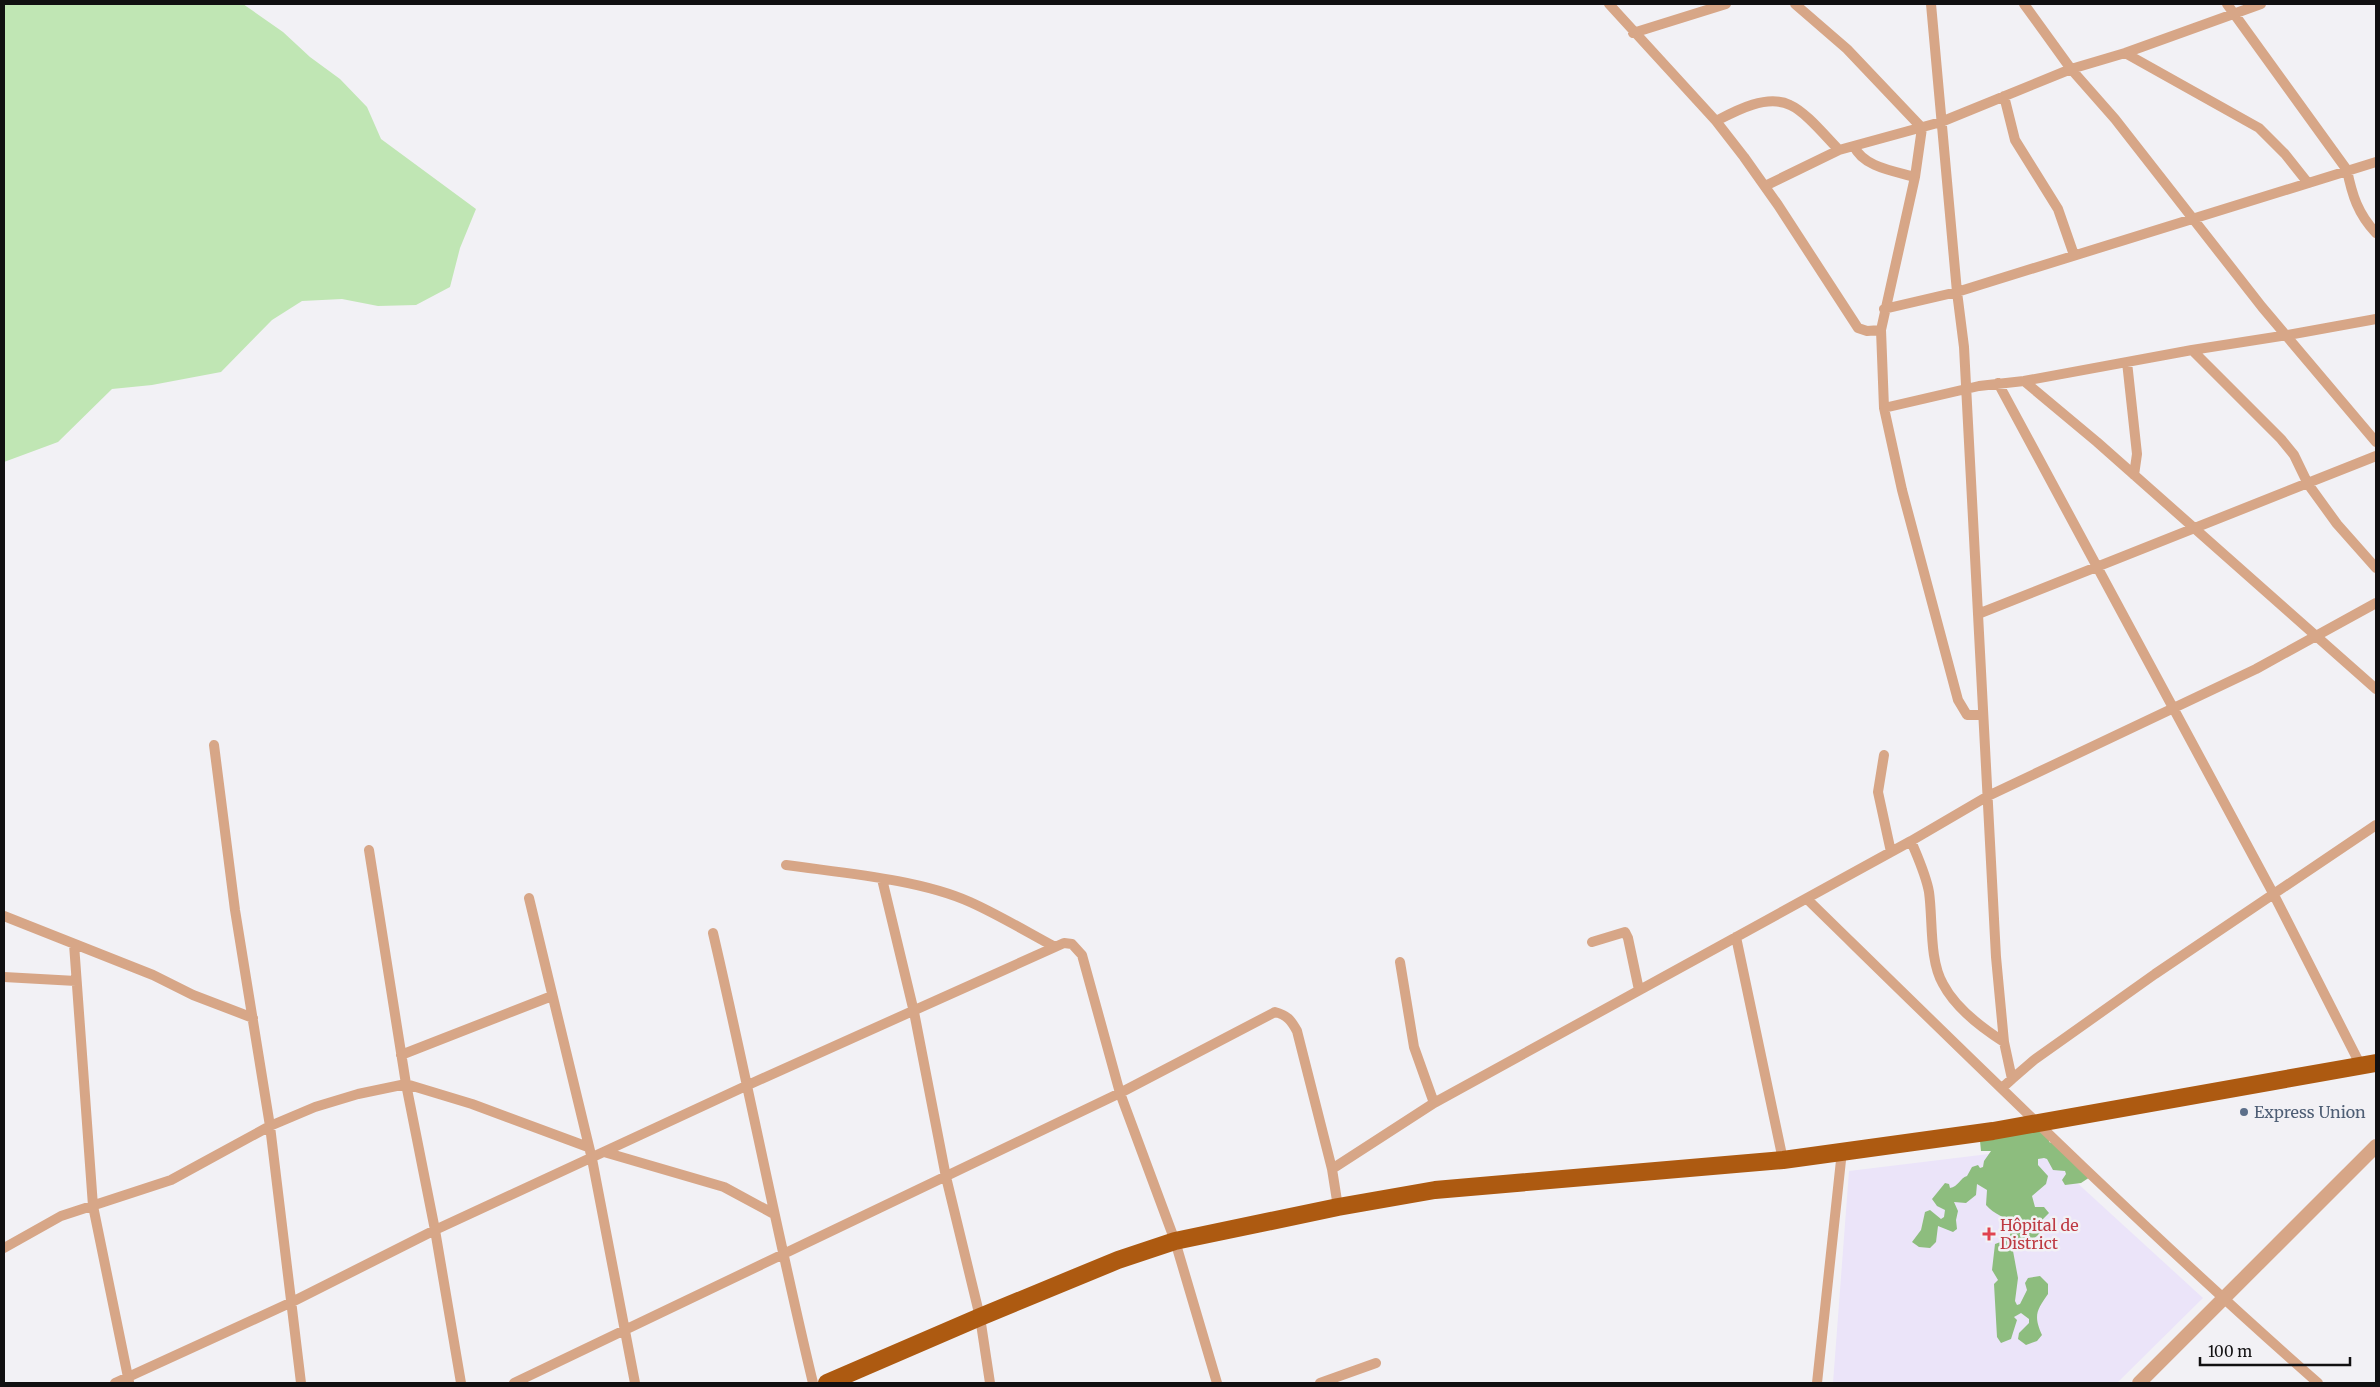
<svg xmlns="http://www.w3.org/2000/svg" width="2380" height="1387" viewBox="0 0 2380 1387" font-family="Merriweather,serif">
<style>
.medical{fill:#ebe4f9}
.green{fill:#c0e6b4}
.forest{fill:#8dbd7e}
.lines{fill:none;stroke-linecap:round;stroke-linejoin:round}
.minor{stroke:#d7a687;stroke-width:10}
.tertiary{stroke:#d7a687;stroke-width:14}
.trunk{stroke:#ad5a11;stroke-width:18}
.service-dot{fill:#5c6f8a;stroke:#f2f1f5;stroke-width:2}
.health-dot{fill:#e0444e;stroke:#f2f1f5;stroke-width:2}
.labels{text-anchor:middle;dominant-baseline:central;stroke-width:5;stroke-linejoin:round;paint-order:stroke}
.service-label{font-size:16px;fill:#4e5e75;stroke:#f2f1f5;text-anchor:start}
.health-label{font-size:16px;fill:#be3a42;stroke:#f2f1f5;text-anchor:start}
</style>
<rect width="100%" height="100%" fill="#f2f1f5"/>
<path class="medical" d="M 2039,1148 L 2203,1298 L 2117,1383 L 1833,1383 L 1849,1171 Z"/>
<path class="green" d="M 4,4 L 243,4 L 283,32 L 310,57 L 340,79 L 367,107 L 381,139 L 476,209 L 460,248 L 450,287 L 416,305 L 378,306 L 342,299 L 302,301 L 272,320 L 221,372 L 152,385 L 112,389 L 58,442 L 4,462 Z"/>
<path class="forest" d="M 2024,1126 L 2049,1135 L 2049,1142 L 2055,1144 L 2090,1177 L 2081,1183 L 2065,1185 L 2062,1180 L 2066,1174 L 2065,1171 L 2053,1170 L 2047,1159 L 2044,1158 L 2038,1159 L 2038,1165 L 2048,1176 L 2046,1184 L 2032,1196 L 2035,1207 L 2044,1207 L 2049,1213 L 2040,1222 L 2042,1229 C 2038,1241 2021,1241 2013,1251 L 2018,1278 L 2015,1301 L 2017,1305 L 2020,1304 L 2027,1290 L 2025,1283 L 2028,1278 L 2040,1276 L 2048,1284 L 2048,1294 C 2037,1310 2033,1315 2042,1335 L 2037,1341 L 2026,1345 L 2018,1339 L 2019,1333 L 2029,1323 L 2029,1319 L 2021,1313 L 2014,1317 L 2017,1320 L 2011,1339 L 2001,1343 L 1997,1337 L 1994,1284 L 1998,1280 L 1992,1270 L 1995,1244 L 2009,1239 L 2012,1226 C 2005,1215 1994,1215 1986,1205 L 1987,1190 L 1977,1184 L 1976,1195 L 1966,1203 L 1954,1202 L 1958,1211 L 1956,1220 L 1957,1229 L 1953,1232 L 1938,1226 L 1936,1242 L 1930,1248 L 1919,1247 L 1912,1242 L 1921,1230 L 1925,1212 L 1930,1210 L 1941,1219 L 1944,1217 L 1945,1210 L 1937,1206 L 1932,1199 L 1945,1183 L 1949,1184 L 1950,1188 C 1958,1187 1960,1178 1967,1176 L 1972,1167 L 1978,1165 L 1980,1168 L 1983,1167 L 1984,1161 L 1991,1151 L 1981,1151 L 1980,1141 Z"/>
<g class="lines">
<path class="minor" d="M 1609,4 L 1716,121 L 1744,157 L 1778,205 L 1858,328 L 1867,331 L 1881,330
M 1795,4 L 1847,49 L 1922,128 L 1915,177 L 1881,330 L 1884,408 L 1902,490 L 1958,700 L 1967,715 L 1983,715
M 1931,4 L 1957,292 L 1964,347 L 1996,957 L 2004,1042 L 2012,1079 L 2002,1088
M 2024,4 L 2071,69 L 2115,119 L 2262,307 L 2376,442
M 2227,4 L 2347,170 C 2352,195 2358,214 2376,233
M 1633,33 L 1726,4
M 2125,53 L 2259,128 L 2285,154 L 2308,183
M 2004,96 L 2015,140 L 2058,209 L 2074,255
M 1716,121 C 1737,110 1767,94 1790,105 C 1806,112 1826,137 1839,150
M 1854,146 C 1863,167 1894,171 1915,177
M 1765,186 L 1839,150 L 1941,122 L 2071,69 L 2125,53 L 2261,4
M 1884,309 L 1957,292 L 2376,162
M 2192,350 L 2281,439 L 2294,455 L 2308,484 L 2337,524 L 2376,568
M 2127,362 L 2137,454 L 2134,475
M 2024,381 L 2097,442 L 2376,689
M 1998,383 L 2274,895 L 2361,1066
M 1884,408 L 1979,386 L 2024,381 L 2192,350 L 2288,335 L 2376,319
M 1978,614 L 2376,456
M 214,745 L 235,910 L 270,1126 L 301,1383
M 1884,755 L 1878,792 L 1891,852
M 1911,841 C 1918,858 1926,875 1929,892 C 1933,920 1929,960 1943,984 C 1955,1007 1982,1028 2004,1042
M 369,850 L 406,1084 L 435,1230 L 461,1383
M 786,865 C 842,873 919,879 970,902 C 999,915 1027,932 1055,947
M 882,879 L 914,1012 L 946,1177 L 980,1317 L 990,1383
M 529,898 L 592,1159 L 635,1383
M 1807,899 C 1975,1063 2142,1228 2318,1383
M 4,916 L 153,975 L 193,995 L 253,1018
M 713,933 C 748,1083 777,1234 813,1383
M 1736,937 L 1783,1160
M 1592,942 L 1625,932 L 1628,938 L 1639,990
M 74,944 L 93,1206 L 129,1382
M 1400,962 L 1414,1047 L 1434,1103
M 4,977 L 76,981
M 401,1055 L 552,996
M 2012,1079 L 2034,1060 L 2155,974 L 2376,825
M 604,1152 L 724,1187 L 774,1214
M 1332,1169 L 1434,1103 L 1911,841 L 1988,796 L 2256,669 L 2376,603
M 4,1248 L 61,1216 L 171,1180 L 270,1126 L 315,1107 L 358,1094 L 406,1084 L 472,1104 L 588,1147
M 115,1383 L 292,1302 L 435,1230 L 748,1085 L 1064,943 L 1072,944 L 1082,955 L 1120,1093 L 1175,1241 L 1217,1383
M 514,1383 L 1120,1093 L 1275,1012 C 1287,1015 1291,1020 1297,1031 L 1332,1169 L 1338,1207
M 1320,1383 L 1376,1363
M 1817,1383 L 1842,1151"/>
<path class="tertiary" d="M 2139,1383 L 2376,1146"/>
<path class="trunk" d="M 827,1383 L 980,1317 L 1118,1260 L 1175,1241 L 1338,1207 L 1435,1190 L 1783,1160 L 1993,1131 L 2376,1063"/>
</g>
<circle class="service-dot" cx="2244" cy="1112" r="5"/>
<path class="health-dot" d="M1986.5 1226.5h5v5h5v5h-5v5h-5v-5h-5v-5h5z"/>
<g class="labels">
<g class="service-label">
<text x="2254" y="1112">Express Union</text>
</g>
<g class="health-label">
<text x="2000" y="1225">Hôpital de<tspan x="2000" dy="18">District</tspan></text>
</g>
</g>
<rect width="2380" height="1387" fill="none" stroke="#111011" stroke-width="10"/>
<path d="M2200 1357v8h150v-8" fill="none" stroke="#111011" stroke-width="2.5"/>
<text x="2208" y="1357" font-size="15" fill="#111011" stroke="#f2f1f5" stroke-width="4" paint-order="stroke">100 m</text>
</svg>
